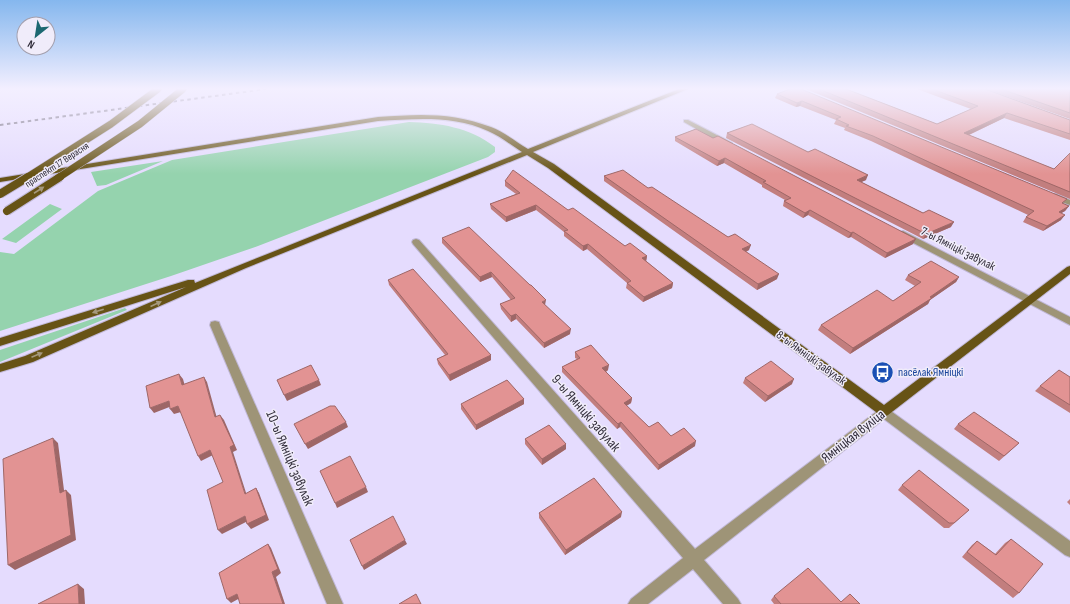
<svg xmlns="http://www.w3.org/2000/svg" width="1070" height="604" viewBox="0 0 1070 604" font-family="'Sofia Sans Condensed',sans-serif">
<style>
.green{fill:#95d3ae}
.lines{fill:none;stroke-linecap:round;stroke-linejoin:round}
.minor-casing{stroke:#c1b9d7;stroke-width:2}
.major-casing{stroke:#c1b9d7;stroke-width:2}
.minor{fill:#9e9477;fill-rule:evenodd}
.major{fill:#675316;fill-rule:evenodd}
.rail{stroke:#5c5668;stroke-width:2;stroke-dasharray:3.5 3.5;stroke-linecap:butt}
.major-bridge-far1-casing{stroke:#c1b9d7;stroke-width:8;stroke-linecap:butt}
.major-bridge-casing{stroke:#c1b9d7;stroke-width:10;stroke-linecap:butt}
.major-bridge-far1{stroke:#675316;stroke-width:7}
.major-bridge{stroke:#675316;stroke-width:8}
.wall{fill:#c27e7e}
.shaded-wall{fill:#9e6767}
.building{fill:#e29393;stroke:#9e6767}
.oneway{fill:#a5987d}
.labels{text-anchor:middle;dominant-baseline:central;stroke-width:3;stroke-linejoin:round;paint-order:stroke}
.far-street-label{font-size:10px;fill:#302c39;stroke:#f0ecfa}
.street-label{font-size:12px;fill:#302c39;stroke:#f0ecfa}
.transit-label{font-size:12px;fill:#164399;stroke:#f0ecfa;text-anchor:start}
.near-street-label{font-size:14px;fill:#302c39;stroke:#f0ecfa}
</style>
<rect width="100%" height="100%" fill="#e5dcfe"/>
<path class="green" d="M 409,122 C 440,123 469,127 495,147 L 495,152 L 488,157 L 258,246 L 171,276 L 0,331 L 0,252 L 14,254 L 98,191 L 172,160 Z
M 163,161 L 106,185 L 97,186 L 91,172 Z
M 50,204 L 62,209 L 16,243 L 2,239 Z
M 125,308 L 127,310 L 0,362 L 0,350 Z"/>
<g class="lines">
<defs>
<path id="minor" d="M 684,120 L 688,120 L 732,143 L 725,145 L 684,122 Z
M 1050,194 L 1056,194 L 1070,200 L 1070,205 L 1050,198 Z
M 903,231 L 1070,317 L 1070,325 L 900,236 L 899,234 L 900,232 Z
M 416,239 L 419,240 L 695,549 L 880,409 L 884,407 L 888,409 L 1070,541 L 1070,557 L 1065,555 L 884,419 L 704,560 L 738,599 L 741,604 L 723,604 L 693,569 L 648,604 L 628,604 L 631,599 L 683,558 L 413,244 L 412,242 L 413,240 Z
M 215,321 L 219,322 L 220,325 L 343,604 L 327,604 L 210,325 L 211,322 Z"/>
<path id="major" d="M 679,89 L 688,89 L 533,152 L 554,164 L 884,405 L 1067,267 L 1070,266 L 1070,274 L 888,415 L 884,417 L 880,415 L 548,168 L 527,155 L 246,268 L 33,362 L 0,372 L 0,364 L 25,356 L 186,287 L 0,346 L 0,338 L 188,280 L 194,280 L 195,283 L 522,152 C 511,145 500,136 488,131 C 453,115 415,119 378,121 L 0,182 L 0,178 L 378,117 C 418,114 452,112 491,127 C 504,132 516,142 528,149 Z"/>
</defs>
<use href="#minor" class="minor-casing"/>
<use href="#major" class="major-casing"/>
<use href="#minor" class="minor"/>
<use href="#major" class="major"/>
<path class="rail" d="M 0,125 L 266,89"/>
<defs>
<path id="major-bridge-far1" d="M 26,178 L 111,124 L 158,89
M 58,178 L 140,124 L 183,89"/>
<path id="major-bridge" d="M 0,194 L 28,177
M 7,211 L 60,177"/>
</defs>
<use href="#major-bridge-far1" class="major-bridge-far1-casing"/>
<use href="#major-bridge" class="major-bridge-casing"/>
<use href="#major-bridge-far1" class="major-bridge-far1"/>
<use href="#major-bridge" class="major-bridge"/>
</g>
<path class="wall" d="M 790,89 L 1064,204 L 1069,206 L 1065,211 L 1061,213 L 1061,220 L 1043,231 L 1023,222 L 1026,217 L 1028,215 L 871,141 L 844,130 L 845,128 L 834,124 L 836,120 L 800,106 L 796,107 L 775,98 L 777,94 Z
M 806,89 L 846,89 L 937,124 L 971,109 L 917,89 L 985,89 L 1070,120 L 1070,140 L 1004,118 L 969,135 L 1054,169 L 1070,153 L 1070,199 Z
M 986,89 L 1070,89 L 1070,119 Z
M 696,129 L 913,244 L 885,258 L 851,237 L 848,238 L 808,215 L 803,218 L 783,206 L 784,201 L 785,200 L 762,187 L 762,185 L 724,163 L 717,166 L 675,141 L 675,137 Z
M 727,133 L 866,180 L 861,182 L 951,227 L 923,239 L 726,138 Z
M 604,176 L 648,188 L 749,250 L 746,252 L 777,279 L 757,290 L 604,181 Z
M 505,181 L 568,210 L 625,246 L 647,256 L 646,261 L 673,283 L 672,288 L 643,302 L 626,288 L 627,283 L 587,249 L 583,251 L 564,236 L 564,232 L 536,210 L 506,222 L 491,209 L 490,204 L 516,194 L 505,186 Z
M 442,238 L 545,305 L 570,334 L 544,348 L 516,319 L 511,322 L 501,309 L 500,304 L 511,300 L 492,277 L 480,282 L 442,243 Z
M 908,275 L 959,277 L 956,282 L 930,300 L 928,304 L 850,354 L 818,330 L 821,325 L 893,301 L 915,286 L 905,280 Z
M 388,280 L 491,355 L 491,360 L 450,381 L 438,364 L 437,359 L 445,355 L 389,285 Z
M 575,352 L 608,370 L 606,372 L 632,398 L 631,403 L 626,406 L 649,427 L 671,436 L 695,446 L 658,470 L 620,427 L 617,429 L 562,372 L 562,367 L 577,359 L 575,358 Z
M 1070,377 L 1070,413 L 1035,391 L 1040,386 Z
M 745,378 L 792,384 L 765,402 L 743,383 Z
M 524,399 L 524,404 L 476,430 L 461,409 L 461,404 Z
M 958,424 L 1019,443 L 999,461 L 954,429 Z
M 525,439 L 566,444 L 566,449 L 542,465 L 525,444 Z
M 902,485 L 969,510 L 949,528 L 944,528 L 898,490 Z
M 1070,499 L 1070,505 L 1067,502 Z
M 539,513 L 621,517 L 565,555 L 539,518 Z
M 1011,539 L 1019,593 L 1013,598 L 962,557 L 972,545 L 977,541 L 995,554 L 1005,543 Z
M 774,596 L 841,602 L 860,604 L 774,604 L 771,600 Z"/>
<path class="shaded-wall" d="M 802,101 L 800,106 L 796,107 L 797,103 Z
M 1007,113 L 1004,118 L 962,138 L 964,133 Z
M 725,158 L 724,163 L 717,166 L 719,161 Z
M 868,175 L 866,180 L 855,185 L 857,180 Z
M 536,205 L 536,210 L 506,222 L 506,217 Z
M 1069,206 L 1065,211 L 1055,217 L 1059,212 Z
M 810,210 L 808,215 L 803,218 L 805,213 Z
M 1065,215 L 1061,220 L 1043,231 L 1047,226 Z
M 954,222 L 951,227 L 923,239 L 926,234 Z
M 853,232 L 851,237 L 848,238 L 851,233 Z
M 916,239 L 913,244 L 885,258 L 887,253 Z
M 588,244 L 587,249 L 583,251 L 583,246 Z
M 751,245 L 749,250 L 740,254 L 742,249 Z
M 647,256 L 646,262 L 642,258 Z
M 491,272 L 492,277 L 480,282 L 480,277 Z
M 779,274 L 777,279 L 757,290 L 758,284 Z
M 959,277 L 956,282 L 930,300 L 928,304 L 850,354 L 853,348 L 930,297 Z
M 673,283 L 672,288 L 643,302 L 644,297 Z
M 546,300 L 545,305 L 542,302 Z
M 516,314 L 516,319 L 511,322 L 511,316 Z
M 571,329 L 570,334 L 544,348 L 544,343 Z
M 491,355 L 491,360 L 450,381 L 449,375 Z
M 609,365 L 608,370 L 602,374 L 602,368 Z
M 179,374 L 183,379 L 186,390 L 182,385 Z
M 204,377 L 207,382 L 218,422 L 215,417 Z
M 794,379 L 792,384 L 765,402 L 768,396 Z
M 319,380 L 321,385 L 287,401 L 284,395 Z
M 632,398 L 631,403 L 623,408 L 624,403 Z
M 524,399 L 524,404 L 476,430 L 476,425 Z
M 169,401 L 172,406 L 154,413 L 150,408 Z
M 178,406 L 181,412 L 174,414 L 170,409 Z
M 220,415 L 224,420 L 237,450 L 233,452 L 248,499 L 245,494 L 230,447 Z
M 346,422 L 348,427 L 308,449 L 305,444 Z
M 621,422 L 620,427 L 617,429 L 618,424 Z
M 53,438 L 58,443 L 65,498 L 60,493 Z
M 696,441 L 695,446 L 658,470 L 659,465 Z
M 566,444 L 566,449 L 542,465 L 542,459 Z
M 210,450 L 213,455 L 201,461 L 198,456 Z
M 366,487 L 368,492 L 337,508 L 335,503 Z
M 256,488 L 259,493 L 269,520 L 251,529 L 247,524 Z
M 66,490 L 71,495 L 76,540 L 15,570 L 8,565 Z
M 622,512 L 621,517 L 565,555 L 566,550 Z
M 245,516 L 248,521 L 222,534 L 218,530 Z
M 405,540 L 407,544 L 364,570 L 362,566 Z
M 268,544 L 271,548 L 281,573 L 276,577 L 285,604 L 283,604 L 272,572 Z
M 78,584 L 84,589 L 85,604 L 79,604 Z
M 237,594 L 240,598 L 231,603 L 227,599 Z"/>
<path class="building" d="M 790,89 L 801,89 L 1067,199 L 1062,203 L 1069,206 L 1059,212 L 1065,215 L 1047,226 L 1026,217 L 1034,211 L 873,136 L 846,126 L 849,125 L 836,119 L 841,117 L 802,101 L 797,103 L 777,94 Z
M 819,89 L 846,89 L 937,124 L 978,106 L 932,89 L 985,89 L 1070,120 L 1070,134 L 1007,113 L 964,133 L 1054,169 L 1070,153 L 1070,192 Z
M 1001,89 L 1070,89 L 1070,113 Z
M 752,124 L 808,152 L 815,149 L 868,175 L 857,180 L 923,213 L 929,210 L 954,222 L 926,234 L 727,133 Z
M 696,129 L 713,138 L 718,136 L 916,239 L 887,253 L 853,232 L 851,233 L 810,210 L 805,213 L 784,201 L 791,198 L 763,182 L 766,181 L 725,158 L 719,161 L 675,137 Z
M 513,170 L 568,210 L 573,208 L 625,246 L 630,243 L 647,256 L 642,258 L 673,283 L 644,297 L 627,283 L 631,281 L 588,244 L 583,246 L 564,231 L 568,230 L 536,205 L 506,217 L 490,204 L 520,193 L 505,181 Z
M 623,170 L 648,188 L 652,187 L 728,237 L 735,234 L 751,245 L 742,249 L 779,274 L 758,284 L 604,176 Z
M 469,227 L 530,285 L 531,285 L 546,300 L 542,302 L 571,329 L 544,343 L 516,314 L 511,316 L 500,304 L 515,298 L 491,272 L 480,277 L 442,238 Z
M 931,261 L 959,277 L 930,297 L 932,298 L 853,348 L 821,325 L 877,290 L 893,301 L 921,282 L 908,275 Z
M 413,269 L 491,355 L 449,375 L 437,359 L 448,354 L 388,280 Z
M 591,345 L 609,365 L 602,368 L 632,398 L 624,403 L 649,427 L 658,422 L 671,436 L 684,428 L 696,441 L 659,465 L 621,422 L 618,424 L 562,367 L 580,358 L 575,352 Z
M 771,361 L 794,379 L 768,396 L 745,378 Z
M 311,365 L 319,380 L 284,395 L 277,380 Z
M 1059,370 L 1070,377 L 1070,405 L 1040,386 Z
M 179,374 L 182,385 L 204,377 L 215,417 L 220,415 L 234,445 L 230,447 L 245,494 L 256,488 L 266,515 L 247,524 L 245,516 L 218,530 L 207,490 L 223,482 L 210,450 L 198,456 L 178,406 L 170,409 L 169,401 L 150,408 L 146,386 Z
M 507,380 L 524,399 L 476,425 L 461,404 Z
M 330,406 L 335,406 L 346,422 L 305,444 L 294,424 Z
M 974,412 L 1019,443 L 1004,456 L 958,424 Z
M 549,425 L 566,444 L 542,459 L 525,439 Z
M 53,438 L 60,493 L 66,490 L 71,535 L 8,565 L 3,459 Z
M 350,456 L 366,487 L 335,503 L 320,471 Z
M 919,470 L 969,510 L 954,523 L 949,523 L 902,485 Z
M 594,478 L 622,512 L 566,550 L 539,513 Z
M 393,516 L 405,540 L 362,566 L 350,540 Z
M 1011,539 L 1043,564 L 1019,593 L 967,552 L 977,541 L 996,555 Z
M 268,544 L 278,569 L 272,572 L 283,604 L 240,604 L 237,594 L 227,599 L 219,573 Z
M 808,568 L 841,602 L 850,594 L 860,604 L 781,604 L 774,596 Z
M 78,584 L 79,604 L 38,604 Z
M 416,594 L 421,604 L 399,604 Z"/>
<defs><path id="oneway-solid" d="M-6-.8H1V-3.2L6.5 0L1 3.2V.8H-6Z"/></defs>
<g class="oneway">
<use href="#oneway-solid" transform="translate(39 190) rotate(-33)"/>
<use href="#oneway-solid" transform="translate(156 304) rotate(-24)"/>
<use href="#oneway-solid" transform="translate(98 311) rotate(163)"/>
<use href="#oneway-solid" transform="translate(37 355) rotate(-23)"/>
</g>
<linearGradient id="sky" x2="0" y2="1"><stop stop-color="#85b7ee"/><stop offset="0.51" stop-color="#f3efff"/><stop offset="1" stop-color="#f3efff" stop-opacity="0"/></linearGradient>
<rect width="1070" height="174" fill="url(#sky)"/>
<defs>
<symbol id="bus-disc" viewBox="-11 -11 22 22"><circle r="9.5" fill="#1a4fb4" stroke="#f0ecfa"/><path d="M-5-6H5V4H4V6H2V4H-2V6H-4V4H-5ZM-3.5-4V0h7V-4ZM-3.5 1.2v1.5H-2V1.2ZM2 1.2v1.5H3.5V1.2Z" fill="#fff"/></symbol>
</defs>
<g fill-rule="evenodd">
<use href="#bus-disc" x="870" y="360" width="25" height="25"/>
</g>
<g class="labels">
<g class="far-street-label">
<text transform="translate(57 165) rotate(-33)">праспект 17 Верасня</text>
</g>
<g class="street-label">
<text transform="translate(958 249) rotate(27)">7-ы Ямніцкі завулак</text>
<text transform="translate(811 358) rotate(36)">8-ы Ямніцкі завулак</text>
</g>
<g class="transit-label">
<text x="898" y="372">пасёлак Ямніцкі</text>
</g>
<g class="near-street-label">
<text transform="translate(586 413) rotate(49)">9-ы Ямніцкі завулак</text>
<text transform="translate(853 436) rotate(-38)">Ямніцкая вуліца</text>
<text transform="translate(290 458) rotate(67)">10-ы Ямніцкі завулак</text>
</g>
</g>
<g transform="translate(36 36) rotate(210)"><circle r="19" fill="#f0ecfa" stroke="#a39fad"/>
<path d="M0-3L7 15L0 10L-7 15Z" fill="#1c6871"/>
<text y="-6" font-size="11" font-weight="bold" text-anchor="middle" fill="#302c39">N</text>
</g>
</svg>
